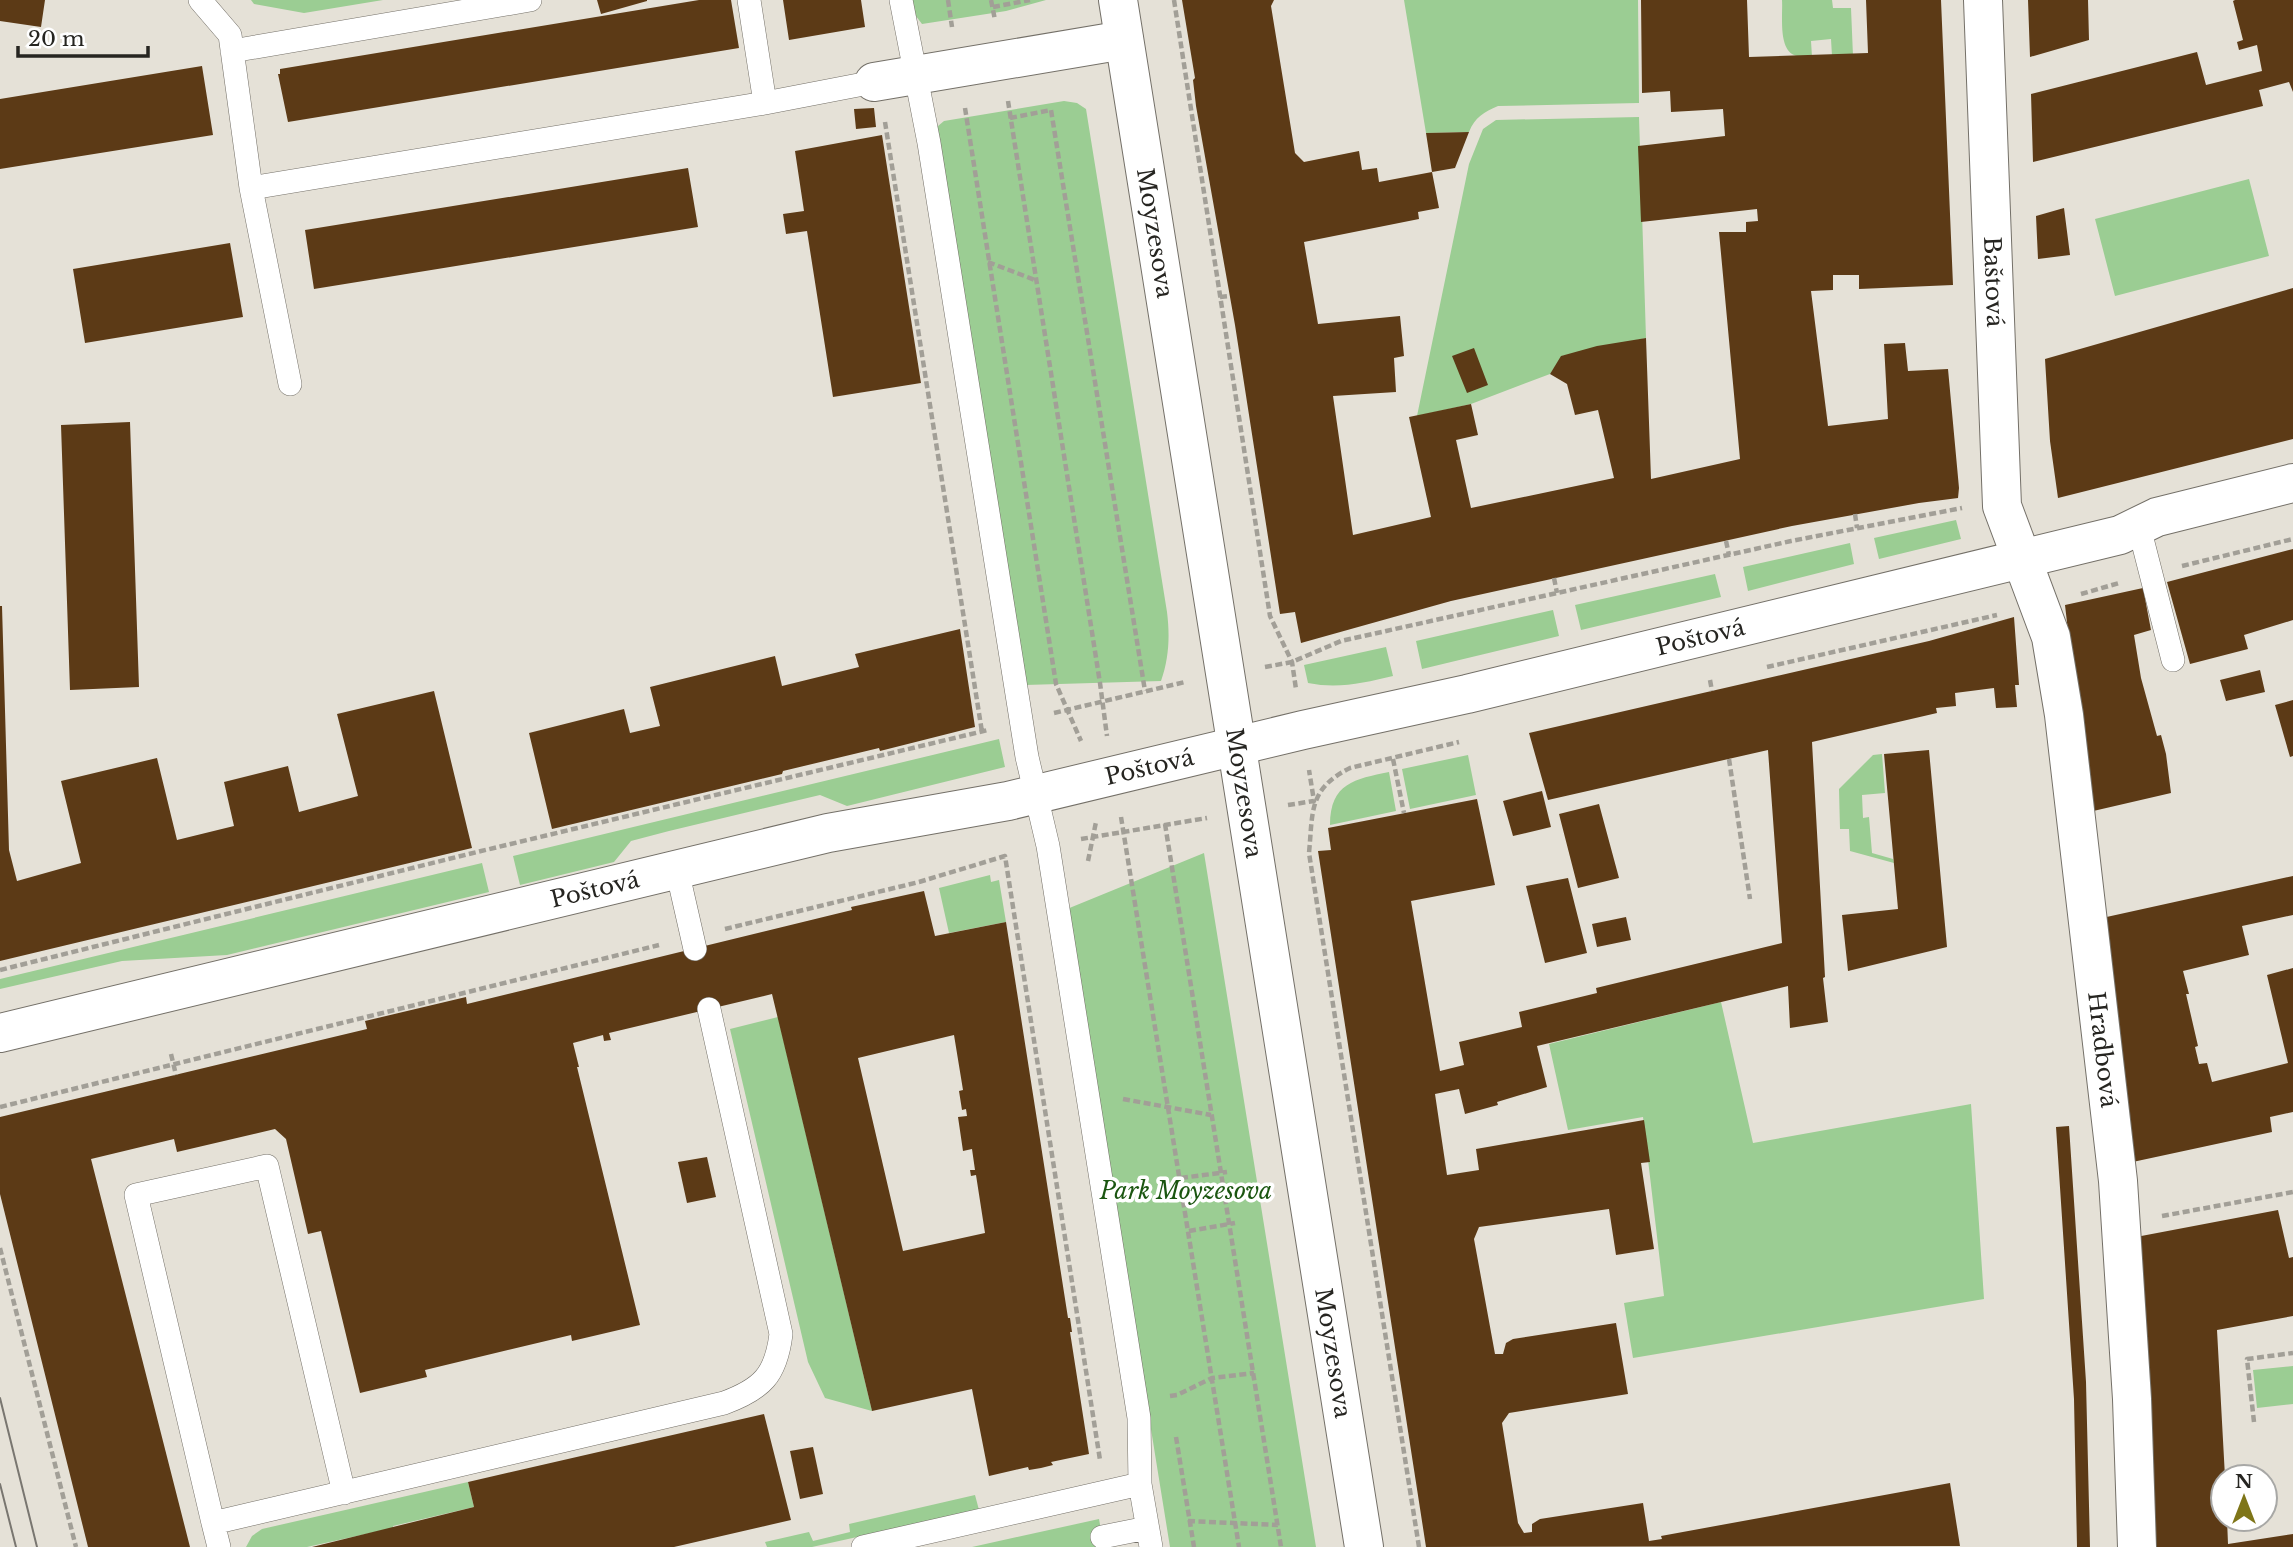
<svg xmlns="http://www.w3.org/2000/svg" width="2293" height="1547" viewBox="0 0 2293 1547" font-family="'Libre Baskerville',serif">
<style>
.green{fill:#9bcd93}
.building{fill:#5c3a16;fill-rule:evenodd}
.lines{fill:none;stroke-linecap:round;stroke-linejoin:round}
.lane-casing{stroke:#747068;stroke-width:24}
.street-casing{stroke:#747068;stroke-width:40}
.secondary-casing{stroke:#747068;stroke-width:40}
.path{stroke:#a29f97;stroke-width:4.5;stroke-dasharray:7 3.5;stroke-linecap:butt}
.lane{stroke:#fff;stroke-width:23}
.street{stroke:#fff;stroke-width:38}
.secondary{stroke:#fff;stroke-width:38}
.tram{stroke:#797670;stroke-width:2}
.labels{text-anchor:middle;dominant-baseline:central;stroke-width:7;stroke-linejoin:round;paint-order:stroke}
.street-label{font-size:23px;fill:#262521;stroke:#fff}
.park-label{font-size:23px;font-style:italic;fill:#1b5611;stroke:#fff}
</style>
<rect width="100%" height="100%" fill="#e5e1d7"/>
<path class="green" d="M 251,0 L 383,0 L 304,13 L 254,4 Z
M 908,0 L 1046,0 L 1006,11 L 922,24 L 909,7 Z
M 1404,0 L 1638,0 L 1639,103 L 1498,106 C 1484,112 1475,117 1469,132 L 1426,133 Z
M 1782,0 L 1832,0 L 1833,8 L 1851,8 L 1853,56 L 1832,56 L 1831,39 L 1811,41 L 1812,57 C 1807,57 1799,57 1794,55 C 1778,48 1783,14 1782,0 Z
M 1064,101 L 1077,103 L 1086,109 L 1167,612 C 1170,636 1169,658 1161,681 L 1025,685 L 936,138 L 938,126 L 944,121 Z
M 1639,117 L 1646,338 L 1562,356 L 1550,374 L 1471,404 L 1417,416 L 1469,164 L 1483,129 L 1496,120 Z
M 2249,179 L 2269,256 L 2115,296 L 2095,219 Z
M 1956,520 L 1961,539 L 1879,559 L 1874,538 Z
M 1850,543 L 1854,564 L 1748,591 L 1743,567 Z
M 1715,574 L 1721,597 L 1581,630 L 1575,605 Z
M 1553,610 L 1559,636 L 1422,669 L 1416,641 Z
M 1386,647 L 1393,676 C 1364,683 1338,689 1308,683 L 1304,665 Z
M 999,739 L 1005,767 L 847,806 L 820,795 L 669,831 L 631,841 L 614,862 L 520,885 L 513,856 Z
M 1882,754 L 1885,793 L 1862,795 L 1863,818 L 1869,817 L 1872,853 L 1893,859 L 1894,863 L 1850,851 L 1849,829 L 1840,829 L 1839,789 L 1873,755 Z
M 1468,755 L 1476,795 L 1410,809 L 1402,769 Z
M 1389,772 L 1396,811 L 1330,825 C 1330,783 1355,779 1389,772 Z
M 1204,853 L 1316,1547 L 1170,1547 L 1067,909 Z
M 482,863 L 489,892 L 227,955 L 122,961 L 0,989 L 0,979 Z
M 990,875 L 991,882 L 999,880 L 1006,922 L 949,933 L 939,888 Z
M 1721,1002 L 1753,1143 L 1971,1104 L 1984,1299 L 1633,1358 L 1624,1303 L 1664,1296 L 1643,1117 L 1568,1130 L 1549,1044 Z
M 778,1017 L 872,1411 L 825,1398 L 808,1362 L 730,1029 Z
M 2293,1366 L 2293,1404 L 2257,1408 L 2253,1370 Z
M 468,1482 L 474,1507 L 393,1526 L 393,1528 L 307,1547 L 246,1547 L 252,1536 L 262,1529 Z
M 975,1495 L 979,1510 L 812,1547 L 767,1547 L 765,1542 L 809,1532 L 813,1541 L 850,1532 L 849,1524 Z
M 1099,1519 L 1104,1547 L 972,1547 Z"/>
<path class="building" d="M 0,0 L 45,0 L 41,27 L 0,21 Z
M 597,0 L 647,0 L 647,1 L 601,14 Z
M 699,0 L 731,0 L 739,48 L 288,122 L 278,74 L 280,74 L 280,69 Z
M 783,0 L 861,0 L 865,27 L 789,40 Z
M 1182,0 L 1274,0 L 1271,6 L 1295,153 L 1304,162 L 1359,151 L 1362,170 L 1377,168 L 1379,182 L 1432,172 L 1439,208 L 1418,212 L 1419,219 L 1304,242 L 1318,324 L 1400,316 L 1404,356 L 1394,358 L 1396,392 L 1333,396 L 1353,535 L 1431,517 L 1409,417 L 1471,404 L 1478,435 L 1456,440 L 1471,508 L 1614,478 L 1598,410 L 1575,415 L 1567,384 L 1550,374 L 1561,356 L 1597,346 L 1646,338 L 1651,479 L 1740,459 L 1719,232 L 1746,232 L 1746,222 L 1758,221 L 1757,209 L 1641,222 L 1638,146 L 1725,136 L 1723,109 L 1671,112 L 1670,91 L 1642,93 L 1641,0 L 1747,0 L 1749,57 L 1868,53 L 1866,0 L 1941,0 L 1953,285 L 1859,289 L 1859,275 L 1833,275 L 1833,290 L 1811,291 L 1828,426 L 1888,419 L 1884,344 L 1905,343 L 1908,371 L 1948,369 L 1959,488 L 1958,498 L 1919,503 L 1792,526 L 1451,601 L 1301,643 L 1295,612 L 1280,614 L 1235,325 L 1196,106 L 1193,80 L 1195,78 Z
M 2028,0 L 2088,0 L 2089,40 L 2030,57 Z
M 2235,0 L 2293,0 L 2293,92 L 2289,82 L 2259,90 L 2263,106 L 2033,162 L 2031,94 L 2197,52 L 2206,85 L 2262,71 L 2257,45 L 2239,50 L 2237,42 L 2243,40 L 2233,1 Z
M 202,66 L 213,135 L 0,169 L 0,99 Z
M 874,108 L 876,127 L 856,129 L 854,109 Z
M 1469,132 L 1455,168 L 1432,172 L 1426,133 Z
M 882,135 L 921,383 L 833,397 L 807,231 L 786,234 L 783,214 L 804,211 L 795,151 Z
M 688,168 L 698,227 L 314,289 L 305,230 Z
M 2064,208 L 2070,255 L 2038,259 L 2036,216 Z
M 230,243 L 243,317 L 85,343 L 73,269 Z
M 2293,288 L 2293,439 L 2058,498 L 2050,441 L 2045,359 Z
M 1474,348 L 1488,385 L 1467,393 L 1452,356 Z
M 130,422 L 139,687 L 70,690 L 61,425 Z
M 2293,549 L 2293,620 L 2244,635 L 2248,649 L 2190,664 L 2167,582 Z
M 2143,588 L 2151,630 L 2134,635 L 2141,678 L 2157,736 L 2161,735 L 2166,754 L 2171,793 L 2089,812 L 2065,605 Z
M 0,606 L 2,606 L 9,850 L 17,881 L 81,863 L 61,781 L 157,758 L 177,840 L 234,826 L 224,782 L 288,766 L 299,812 L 358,796 L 337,714 L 434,691 L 472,848 L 0,961 Z
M 2014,617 L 2019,685 L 2015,685 L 2017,707 L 1996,708 L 1994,688 L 1955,693 L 1956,706 L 1936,708 L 1937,713 L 1812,742 L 1825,977 L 1823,978 L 1828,1022 L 1790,1028 L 1788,986 L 1537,1046 L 1547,1087 L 1497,1102 L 1498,1105 L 1465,1114 L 1459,1089 L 1435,1094 L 1447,1175 L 1479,1170 L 1476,1149 L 1644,1120 L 1650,1162 L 1641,1163 L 1654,1249 L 1616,1255 L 1609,1209 L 1479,1227 L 1474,1239 L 1495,1354 L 1503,1354 L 1506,1343 L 1513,1339 L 1616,1323 L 1628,1394 L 1509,1413 L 1502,1423 L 1518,1523 L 1524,1533 L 1532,1532 L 1532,1524 L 1540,1519 L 1643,1503 L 1649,1541 L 1662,1539 L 1661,1536 L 1950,1483 L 1960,1546 L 1426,1547 L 1318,851 L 1331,850 L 1328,828 L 1477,799 L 1495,885 L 1411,901 L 1440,1071 L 1464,1065 L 1459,1042 L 1522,1027 L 1519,1012 L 1597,993 L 1596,988 L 1782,943 L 1768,750 L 1548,800 L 1529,733 L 1929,641 Z
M 960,629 L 975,727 L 880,751 L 879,748 L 783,771 L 782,774 L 552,829 L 529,733 L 624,709 L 630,733 L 660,726 L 650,687 L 775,656 L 782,686 L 859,667 L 855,654 Z
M 2260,670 L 2265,692 L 2226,701 L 2220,680 Z
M 2293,700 L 2293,756 L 2290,757 L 2275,705 Z
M 1929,750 L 1947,947 L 1848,971 L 1842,915 L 1898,909 L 1884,754 Z
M 1542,791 L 1551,827 L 1513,836 L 1503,801 Z
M 1599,804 L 1619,878 L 1578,888 L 1559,814 Z
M 2293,876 L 2293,915 L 2242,926 L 2249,955 L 2183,971 L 2189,994 L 2186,994 L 2198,1046 L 2195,1047 L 2199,1064 L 2207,1063 L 2212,1082 L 2288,1063 L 2267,975 L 2293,968 L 2293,1112 L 2270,1117 L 2272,1132 L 2128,1163 L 2102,918 Z
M 1568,878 L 1587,953 L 1545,963 L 1526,886 Z
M 924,891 L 935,936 L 1006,922 L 1068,1318 L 1070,1318 L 1072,1332 L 1070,1332 L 1089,1454 L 1051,1462 L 1053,1465 L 1041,1468 L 1029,1470 L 1028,1467 L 989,1476 L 972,1389 L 872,1411 L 772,994 L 609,1033 L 611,1040 L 604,1041 L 603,1035 L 573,1043 L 579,1067 L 577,1067 L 640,1325 L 572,1341 L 571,1335 L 425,1370 L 427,1377 L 360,1393 L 321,1231 L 308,1234 L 286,1139 L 275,1129 L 177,1152 L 174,1139 L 91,1159 L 190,1547 L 88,1547 L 0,1194 L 0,1117 L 367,1029 L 365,1021 L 466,997 L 467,1004 L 852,910 L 851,907 ZM 954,1035 L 963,1090 L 959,1091 L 962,1110 L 966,1109 L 967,1116 L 958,1117 L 963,1151 L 972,1149 L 975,1170 L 970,1170 L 971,1176 L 976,1175 L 985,1233 L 903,1251 L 858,1058 Z
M 1626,917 L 1631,940 L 1597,947 L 1592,924 Z
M 2069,1126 L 2086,1382 L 2090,1547 L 2077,1547 L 2074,1399 L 2056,1127 Z
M 707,1157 L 716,1197 L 687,1203 L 678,1162 Z
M 2278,1210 L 2289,1258 L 2293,1257 L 2293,1316 L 2217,1330 L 2225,1477 L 2223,1477 L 2223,1519 L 2227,1519 L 2228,1544 L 2293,1534 L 2293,1547 L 2151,1547 L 2136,1237 Z
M 764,1414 L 791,1520 L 674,1547 L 312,1547 L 474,1507 L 468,1482 Z
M 813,1447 L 823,1494 L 800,1499 L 790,1451 Z"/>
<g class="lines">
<defs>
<path id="lane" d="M 200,0 L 230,35 L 251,188 L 765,103 L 874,82
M 749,0 L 765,103
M 901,0 L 929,143 L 1027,757 L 1048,846 L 1139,1418 L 1140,1484 L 1151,1547
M 232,51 L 530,0
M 251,188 L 290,384
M 2139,527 L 2173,660
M 677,870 L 695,949
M 344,1493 L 267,1166 L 136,1195 L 213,1523 L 724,1403 C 762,1389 776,1375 781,1334 L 709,1009
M 213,1523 L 219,1547
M 1102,1537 L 1147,1528
M 863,1547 L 1140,1484"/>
<g id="street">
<path id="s1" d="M 1983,0 L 2002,506 L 2051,637 L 2064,715 L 2118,1181 L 2132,1399 L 2137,1547"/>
<path d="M 874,82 L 1124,40"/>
<path id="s2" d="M 0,1033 L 828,833 L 1008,801 L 1303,730 L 1467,694 L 2120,535 L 2157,517 L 2293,483"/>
</g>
<g id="secondary">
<path id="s3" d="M 1118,0 L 1364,1547"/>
</g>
</defs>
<use href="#lane" class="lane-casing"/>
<use href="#street" class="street-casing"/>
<use href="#secondary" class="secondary-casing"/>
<path class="path" d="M 948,0 L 952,27
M 991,0 L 995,20
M 1174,0 L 1270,616 L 1292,662 L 1296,689
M 993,7 L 1030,0
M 1008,101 L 1100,683 L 1107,736
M 965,108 L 1056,684 L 1081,741
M 1010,118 L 1051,110 L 1145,691
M 885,122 L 982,732
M 988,262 L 1035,280
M 1220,297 L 1230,296
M 1855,514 L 1857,528
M 1726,541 L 1729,555
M 2182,566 L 2293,539
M 1554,578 L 1557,593
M 2081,594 L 2119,583
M 1265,667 L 1292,662 L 1341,641 L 1791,541 L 1962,508
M 1767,667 L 1997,615
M 1710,680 L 1712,691
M 1054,713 L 1185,682
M 1393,759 L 1404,813
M 1729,759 L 1750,899
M 1288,805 L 1314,801 L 1309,770
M 1121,817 L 1239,1547
M 1165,824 L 1281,1547
M 1081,839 L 1207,818
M 1088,861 L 1096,822
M 725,929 L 919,882 L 1005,856 L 1100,1460
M 0,970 L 477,852 L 988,730
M 171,1054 L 176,1075
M 1123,1099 L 1211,1115
M 0,1107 L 659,945
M 1181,1178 L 1227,1172
M 2162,1216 L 2293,1192
M 1189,1231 L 1235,1223
M 0,1248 L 76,1547
M 1170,1396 L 1177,1395 L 1212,1378 L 1254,1373
M 2254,1422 L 2247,1359 L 2293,1353
M 1176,1437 L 1194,1547
M 1188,1521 L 1278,1525
M 1419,1547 L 1309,853 C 1313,812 1308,789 1350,768 L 1459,742"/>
<use href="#lane" class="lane"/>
<use href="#street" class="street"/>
<use href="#secondary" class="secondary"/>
<path class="tram" d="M 0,1398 L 37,1547
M 0,1484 L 16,1547"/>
</g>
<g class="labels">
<g class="street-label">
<text stroke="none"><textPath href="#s3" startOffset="236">Moyzesova</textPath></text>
<text stroke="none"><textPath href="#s1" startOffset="282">Baštová</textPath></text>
<text stroke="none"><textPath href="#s2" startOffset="1746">Poštová</textPath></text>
<text stroke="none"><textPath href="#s2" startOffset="1180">Poštová</textPath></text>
<text stroke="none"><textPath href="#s3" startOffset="803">Moyzesova</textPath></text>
<text stroke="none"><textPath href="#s2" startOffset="612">Poštová</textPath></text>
<text stroke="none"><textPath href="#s1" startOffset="1062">Hradbová</textPath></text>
<text stroke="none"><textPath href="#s3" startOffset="1370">Moyzesova</textPath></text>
</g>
<g class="park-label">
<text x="1186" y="1191">Park Moyzesova</text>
</g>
</g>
<g transform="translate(2244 1498)"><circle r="33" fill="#ffffff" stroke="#a8a8a6" stroke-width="2"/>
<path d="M0-5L12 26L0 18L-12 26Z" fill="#7e7518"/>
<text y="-10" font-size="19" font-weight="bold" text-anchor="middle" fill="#262521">N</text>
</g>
<path d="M18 46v10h130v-10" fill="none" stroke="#262521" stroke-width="3.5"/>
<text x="28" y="46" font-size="21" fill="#262521" stroke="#ffffff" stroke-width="5" paint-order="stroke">20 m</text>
</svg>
